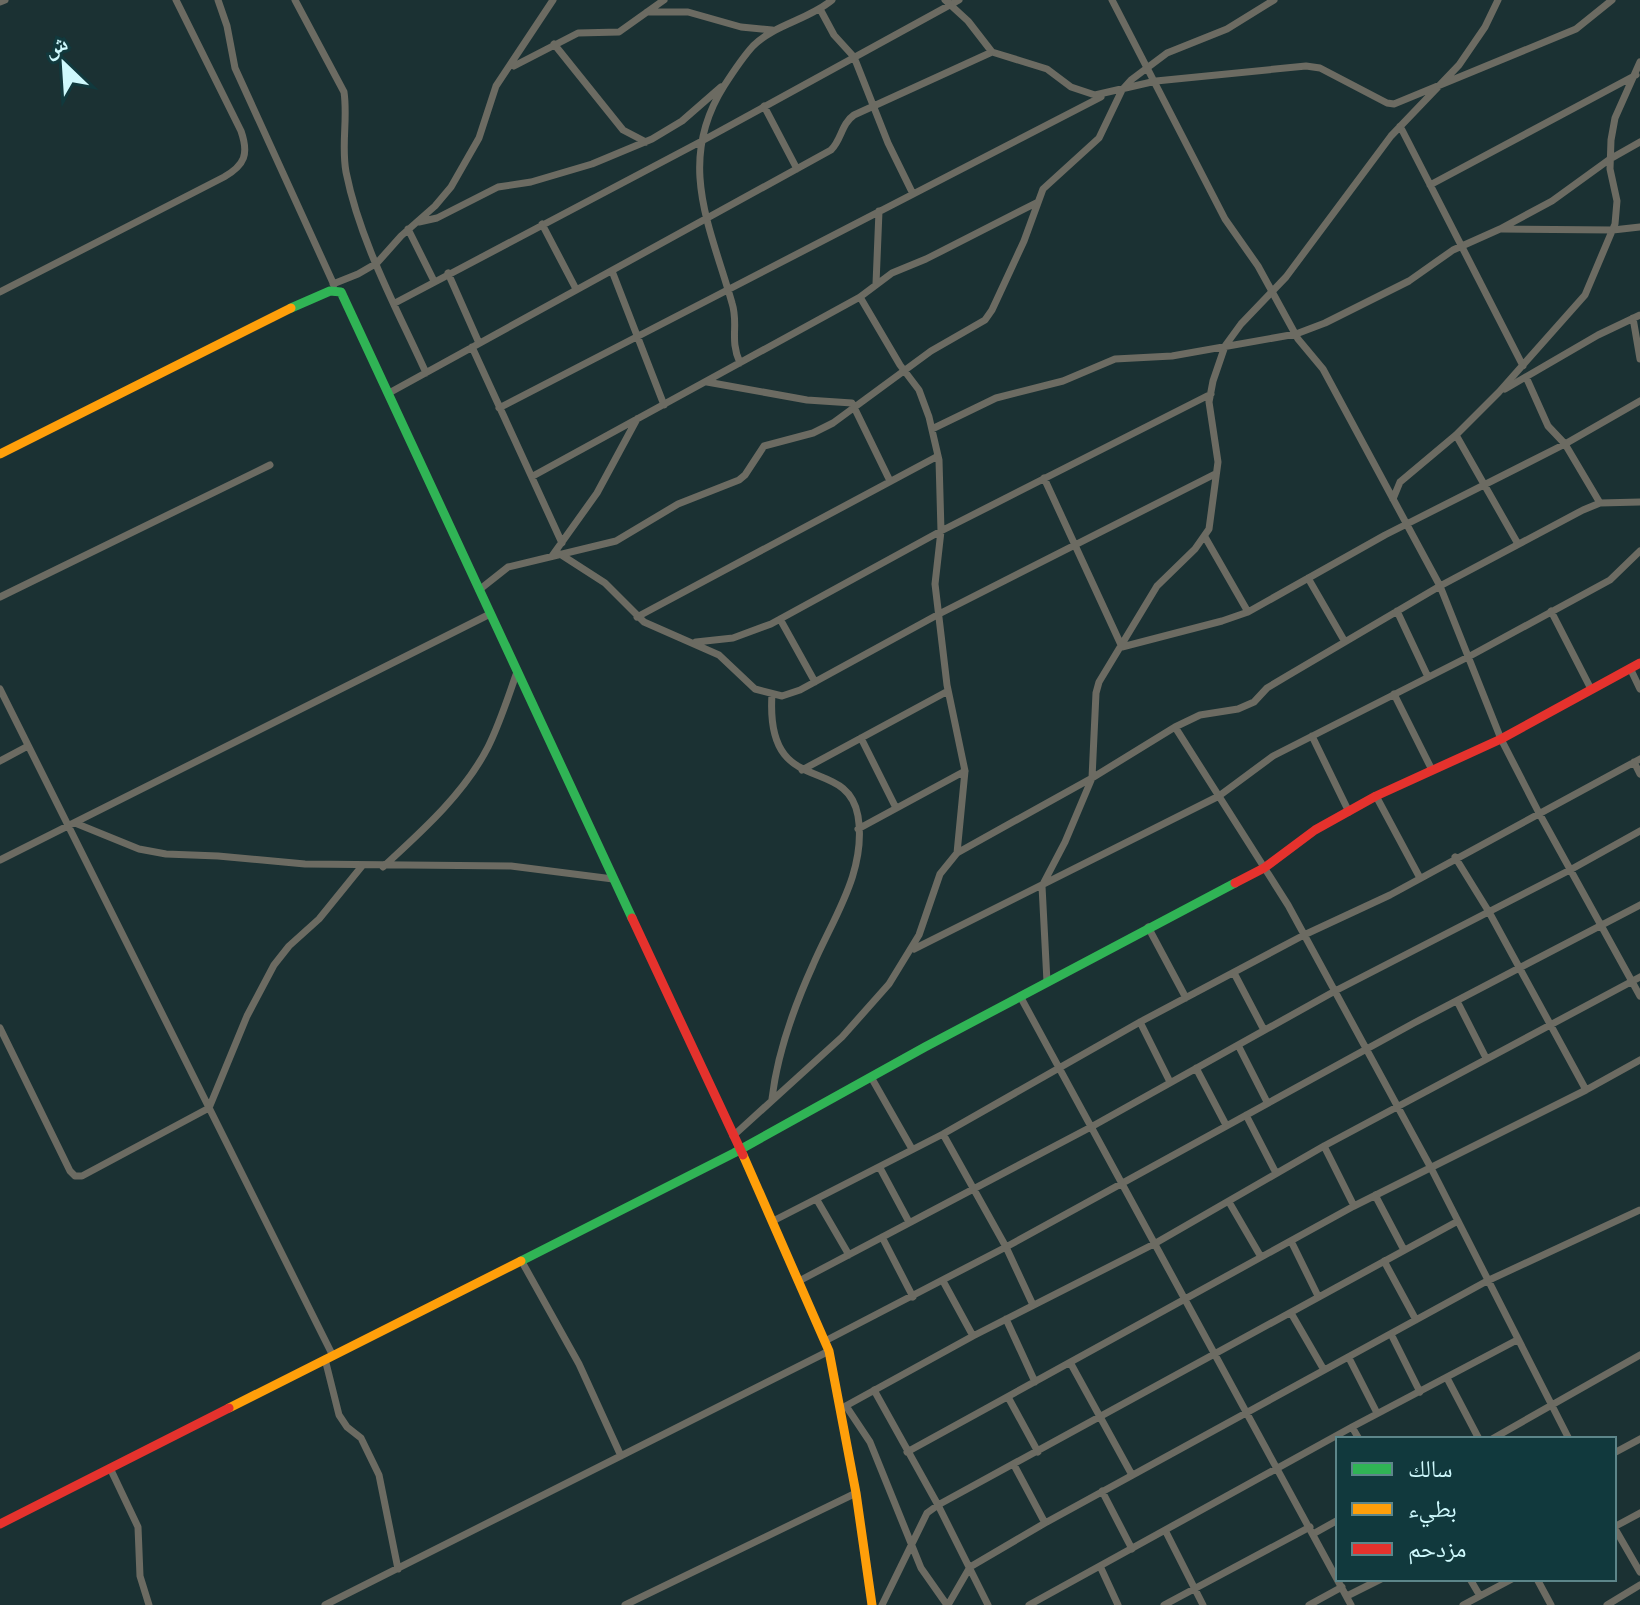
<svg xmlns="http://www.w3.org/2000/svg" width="1640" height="1605" viewBox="0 0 1640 1605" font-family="Quicksand,'Noto Naskh Arabic',sans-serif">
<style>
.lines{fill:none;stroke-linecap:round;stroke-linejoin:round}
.street{stroke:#6c6b62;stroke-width:7}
.fast{stroke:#30b455;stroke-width:9}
.slow{stroke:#ff9f0a;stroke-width:9}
.jam{stroke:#e5322d;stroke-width:9}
</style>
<rect width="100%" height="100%" fill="#1b3133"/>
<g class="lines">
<path class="street" d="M 218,0 L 227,26 L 235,68 L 334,285
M 295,0 L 344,92 C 348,119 341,145 346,172 C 360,242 397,309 426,373
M 945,0 L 968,21 L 992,52 L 1047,69 L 1071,87 L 1095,95 L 1156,81 L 1306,66 L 1320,68 L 1387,103 L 1394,104 L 1576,29 L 1612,0
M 1112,0 L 1225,219 L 1258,266 L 1298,339 L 1323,369 L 1440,586 L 1501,739 L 1539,813 L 1640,996
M 0,2 L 5,0
M 820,9 L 834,35 L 854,57 L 888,143 L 913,194
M 647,12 L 688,12 L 741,27 L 772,30
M 554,44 L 623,130 L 646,142
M 514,66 L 578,33 L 619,32 L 664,0
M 764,106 L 797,169
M 1400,126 L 1523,366
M 1430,185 L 1636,75
M 419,222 L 437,218 L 498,187 L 531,182 L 592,164 L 652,139 L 682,121 L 721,87
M 542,224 L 576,289
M 408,229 L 434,281
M 1502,229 L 1613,230 L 1640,227
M 612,271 L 664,405
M 448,273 L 479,343
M 333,284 L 358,274 L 377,263 L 401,236 L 435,206 L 451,187 L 479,138 L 496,86 L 553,0
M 876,284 L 879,211
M 0,292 L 224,177 C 245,165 249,154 241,131 L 176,0
M 860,297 L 900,365 L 919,390 L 929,417 L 939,460 L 941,531 L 935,584 L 947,685 L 965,771 L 957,853
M 395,303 L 700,142 L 959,0
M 1633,318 L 1640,359
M 472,347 L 562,543
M 740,363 C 729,339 739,325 732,303 C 710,226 676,162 724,86 C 733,72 742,58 753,46 C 775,24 808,20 832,0
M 1526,377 L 1548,426 L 1565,444 L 1600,503
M 707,382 L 807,400 L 852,403 L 890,481
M 1505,389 L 1598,335 L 1640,315
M 389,393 L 831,150 C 842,139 841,124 854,115 L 992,52
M 499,408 L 1101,97
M 932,429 L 996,398 L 1063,381 L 1115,359 L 1172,356 L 1296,334 L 1325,323 L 1409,281 L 1453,250 L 1500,229 L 1552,201 L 1610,159 L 1640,142
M 1456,435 L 1518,544
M 533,476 L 860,297 L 892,273 L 926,259 L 1038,202
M 1044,478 L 1122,647 L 1222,621 L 1248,612 L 1385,535 L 1565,444 L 1640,401
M 1393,499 L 1400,482 L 1456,435 L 1499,392 L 1585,295 L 1615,224 L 1617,201 L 1610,169 L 1611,140 L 1615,118 L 1640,62
M 1205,537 L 1248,612
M 560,554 L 605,583 L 644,622 L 719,655 L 755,689 L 782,696 L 800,690 L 939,614 L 1215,474
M 552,556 L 597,493 L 637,419
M 1308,578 L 1345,642
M 479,590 L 508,567 L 616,541 L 678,504 L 739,480 L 745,475 L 764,446 L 813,433 L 833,423 L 931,351 L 985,320 L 992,310 L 1024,241 L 1043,189 L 1099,138 L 1122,90 L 1131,80 L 1167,53 L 1227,29 L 1274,0
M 0,597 L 270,465
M 1397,611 L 1428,677
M 1551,611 L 1591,689
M 637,617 L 938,456
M 780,619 L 815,682
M 696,642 L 733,638 L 771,624 L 941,531 L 1211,394
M 1630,668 L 1640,689
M 0,689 L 333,1356
M 772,694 C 765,801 847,753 858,816 C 867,871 833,918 813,965 C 794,1007 777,1055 772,1099
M 1394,694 L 1432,770
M 1175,727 L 1288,905 L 1431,1168 L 1569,1439
M 1312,736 L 1349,812
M 861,738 L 896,808
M 0,761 L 28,746
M 1634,762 L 1640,774
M 802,770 L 948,691
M 1376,796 L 1420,878
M 75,823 L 139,849 L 166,854 L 218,856 L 305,864 L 511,866 L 613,879
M 858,829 L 965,771
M 1455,857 L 1489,912 L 1586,1090
M 0,860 L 490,614
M 383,867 C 421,832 464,794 488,747 C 500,723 508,697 517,672
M 1148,927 L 1186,998
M 914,949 L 1219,796 L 1273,756 L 1470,656 L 1610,580 L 1640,551
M 1234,973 L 1264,1030
M 1047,982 L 1042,886 L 1065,842 L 1092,778 L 1096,693 L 1099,682 L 1157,586 L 1195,549 L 1209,529 L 1218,462 L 1209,402 L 1213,381 L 1225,346 L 1241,324 L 1286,277 L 1391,136 L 1459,65 L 1485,27 L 1498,0
M 1020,996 L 1351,1605
M 1457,1001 L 1486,1058
M 1140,1022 L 1170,1082
M 0,1028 L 70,1171 L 75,1176 L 82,1176 L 209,1108 L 247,1016 L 274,965 L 289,946 L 319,919 L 362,866
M 1238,1045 L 1267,1102
M 1196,1068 L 1226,1125
M 871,1077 L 912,1149
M 1246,1115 L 1276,1173
M 943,1134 L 1006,1247 L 1033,1305
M 733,1136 L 842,1037 L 889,984 L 919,935 L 940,874 L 957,853 L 1092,778 L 1175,727 L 1200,715 L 1238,709 L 1254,702 L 1267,688 L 1287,676 L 1440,586 L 1583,510 L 1600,503 L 1640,502
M 1324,1146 L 1354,1206
M 880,1168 L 909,1222
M 1375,1195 L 1404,1250
M 817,1200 L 849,1255
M 1229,1202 L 1261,1257
M 773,1221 L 943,1134 L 1140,1022 L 1304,935 L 1390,895 L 1640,759
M 882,1237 L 913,1297
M 1291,1241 L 1318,1296
M 521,1260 L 579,1364 L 621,1456
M 1384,1261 L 1416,1320
M 799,1281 L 1091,1127 L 1335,991 L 1570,870 L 1640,831
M 943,1281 L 973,1336
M 1291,1313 L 1324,1370
M 1006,1319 L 1035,1382
M 1391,1334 L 1420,1392
M 825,1341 L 1006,1247 L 1414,1023 L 1640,905
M 1349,1358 L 1377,1413
M 325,1359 L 339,1415 L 347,1427 L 361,1438 L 379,1475 L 398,1569
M 1071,1364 L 1132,1475
M 1447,1378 L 1479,1439
M 874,1390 L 938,1505 L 988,1605
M 1008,1397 L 1038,1452
M 846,1406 L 870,1442 L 921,1568 L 947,1605
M 842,1408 L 973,1336 L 1154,1244 L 1324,1146 L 1640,977
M 1352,1427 L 1359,1439
M 1492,1439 L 1640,1355
M 907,1452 L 1354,1206 L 1586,1090 L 1640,1060
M 1614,1453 L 1640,1439
M 1014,1465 L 1045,1523
M 110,1468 L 138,1527 L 140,1576 L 149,1605
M 1102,1491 L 1132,1549
M 1614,1527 L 1640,1572
M 1614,1527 L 1640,1513
M 1165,1530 L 1203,1605
M 1313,1534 L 1338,1520
M 1100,1566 L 1118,1605
M 1470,1579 L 1480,1596
M 1537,1579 L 1551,1605
M 1347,1596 L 1381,1579
M 325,1605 L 829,1351
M 625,1605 L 856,1493
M 882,1605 L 927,1513 L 938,1505 L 1458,1221
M 948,1605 L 970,1567 L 1045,1523 L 1487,1281 L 1640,1210
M 1029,1605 L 1352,1427 L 1517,1340
M 1164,1605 L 1310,1527
M 1309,1605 L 1342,1587
M 1463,1605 L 1512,1579
M 1607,1605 L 1640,1585"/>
<path class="fast" d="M 291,308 L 330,291 L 341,292 L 632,918
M 521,1261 L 734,1153 L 925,1047 L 1235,883"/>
<path class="slow" d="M 0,454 L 291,308
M 743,1155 L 829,1351 L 856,1493 L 872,1605
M 229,1408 L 521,1261"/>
<path class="jam" d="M 1235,883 L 1264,868 L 1315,830 L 1376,796 L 1501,739 L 1640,663
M 632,918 L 743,1155
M 0,1524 L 229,1408"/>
</g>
<rect x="1336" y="1437" width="280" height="144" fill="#11393d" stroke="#5d868a" stroke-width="2"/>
<rect x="1352" y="1463" width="40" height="12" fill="#30b455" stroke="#5d868a" stroke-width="2"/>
<text x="1408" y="1477" font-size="24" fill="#cef9fd">سالك</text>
<rect x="1352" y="1503" width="40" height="12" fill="#ff9f0a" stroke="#5d868a" stroke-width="2"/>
<text x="1408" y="1517" font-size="24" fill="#cef9fd">بطيء</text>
<rect x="1352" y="1543" width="40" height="12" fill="#e5322d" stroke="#5d868a" stroke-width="2"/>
<text x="1408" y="1557" font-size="24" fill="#cef9fd">مزدحم</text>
<g transform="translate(64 64) rotate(335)" stroke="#11393d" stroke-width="6" paint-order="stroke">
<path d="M0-6L14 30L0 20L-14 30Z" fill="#cef9fd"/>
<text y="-12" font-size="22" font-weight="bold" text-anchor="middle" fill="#cef9fd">ش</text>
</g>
</svg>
